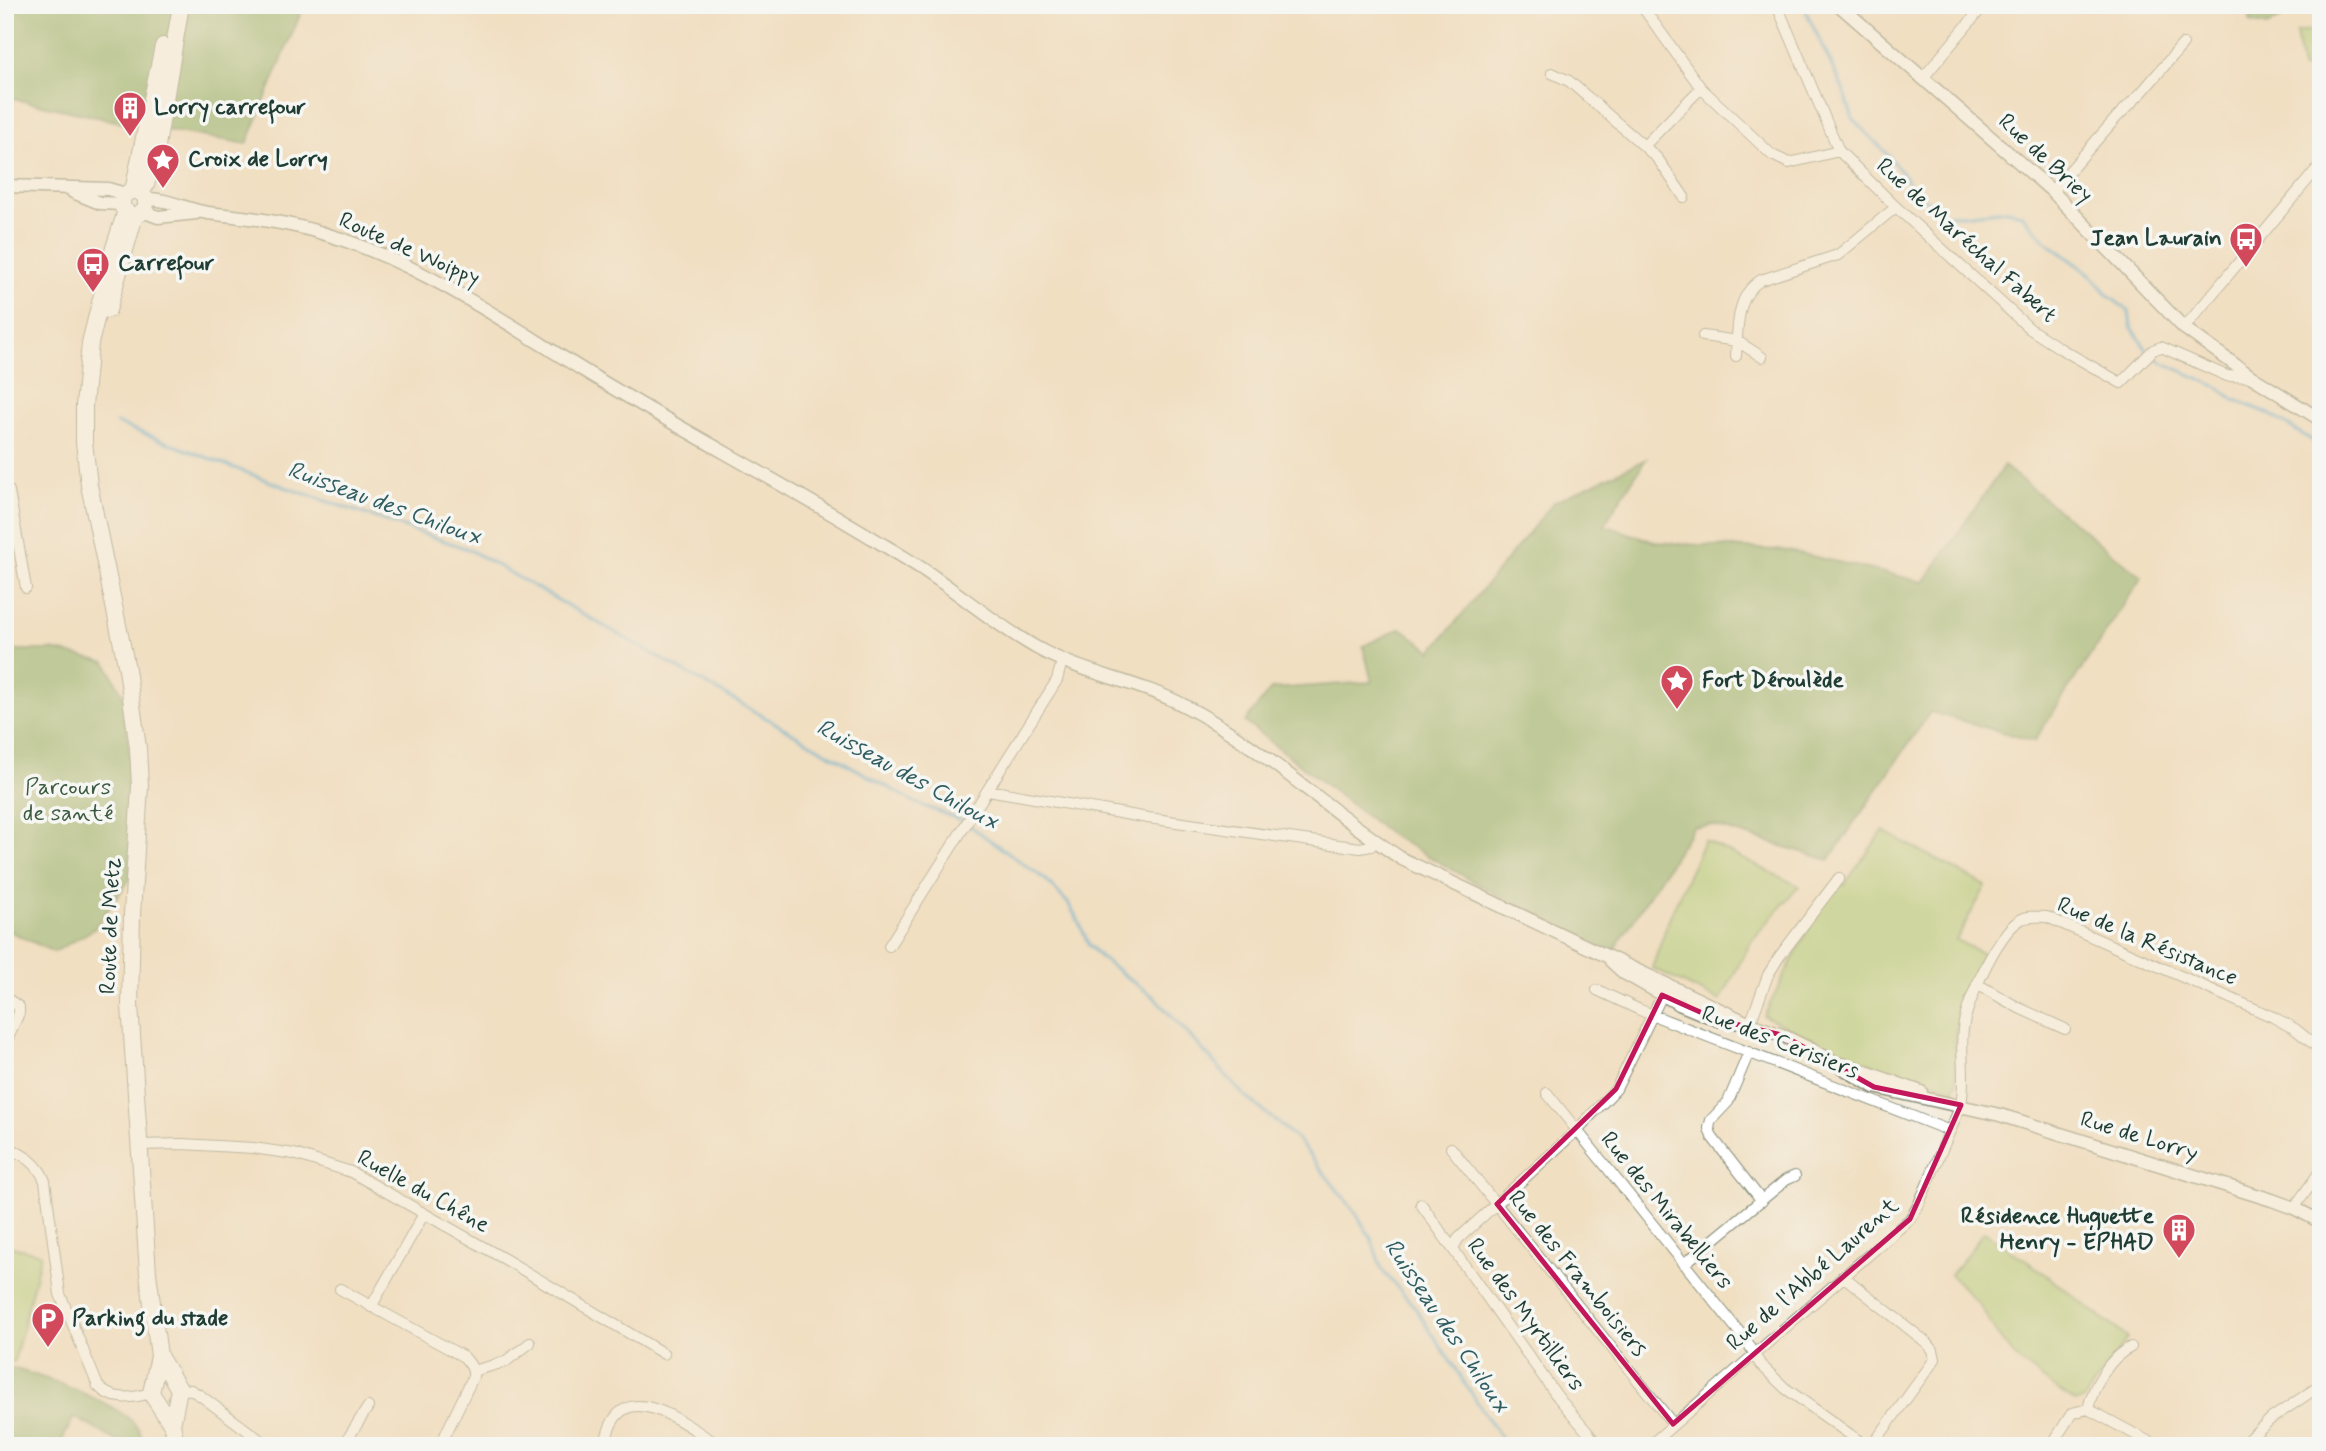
<svg xmlns="http://www.w3.org/2000/svg" width="2326" height="1451" viewBox="0 0 2326 1451" font-family="Mynerve,sans-serif">
<style>
.green{fill:#a9cd76;stroke:#648555;stroke-width:2}
.forest{fill:#86b067;stroke:#52764e;stroke-width:2}
.lines{fill:none;stroke-linecap:round;stroke-linejoin:round}
.stream{stroke:#53a7cf;stroke-width:3.5}
.minor-casing{stroke:#888e7a;stroke-width:12}
.tertiary-casing{stroke:#888e7a;stroke-width:15}
.primary-casing{stroke:#888e7a;stroke-width:18}
.minor{stroke:#fff;stroke-width:10}
.tertiary{stroke:#fff;stroke-width:12}
.primary{stroke:#fff;stroke-width:16}
.marked{fill:none;stroke:#c2185b;stroke-width:5;stroke-linejoin:round}
.labels{text-anchor:middle;dominant-baseline:central;stroke-width:7;stroke-linejoin:round;paint-order:stroke}
.poi-label{font-size:23px;font-weight:bold;fill:#1f3d34;stroke:#f6f6f2;text-anchor:start}
.street-label{font-size:23px;fill:#1f3d34;stroke:#f6f6f2}
.park-label{font-size:23px;fill:#3b5a41;stroke:#f6f6f2}
.water-label{font-size:24px;font-style:italic;fill:#2f5d62;stroke:#f6f6f2}
</style>
<rect width="100%" height="100%" fill="#f6f6f2"/>
<filter id="ink" filterUnits="userSpaceOnUse"><feTurbulence type="fractalNoise" baseFrequency=".0143" numOctaves="2"/><feDisplacementMap in="SourceGraphic" scale="14" xChannelSelector="R" yChannelSelector="G"/><feConvolveMatrix kernelMatrix="1 2 1 2 8 2 1 2 1" color-interpolation-filters="sRGB"/></filter>
<filter id="wash" filterUnits="userSpaceOnUse"><feTurbulence type="fractalNoise" baseFrequency=".00686" numOctaves="4" result="noise"/><feDisplacementMap in="SourceGraphic" scale="28" xChannelSelector="R" yChannelSelector="G"/><feGaussianBlur stdDeviation="1.57" result="paint"/><feColorMatrix in="noise" values="0 0 0 0 0 0 0 0 0 0 0 0 0 0 0 0 0 1.4 0 .05"/><feComposite in="paint" operator="in"/></filter>
<g filter="url(#wash)">
<rect width="100%" height="100%" fill="#f0dfc1"/>
<path class="green" d="M 2314,30 L 2321,66 L 2302,69 L 2296,33 Z
M 1883,831 L 1986,886 L 1956,940 L 1983,954 L 1960,995 L 1963,998 L 1955,1034 L 1956,1082 L 1954,1091 L 1918,1074 L 1915,1080 C 1863,1063 1813,1040 1764,1016 L 1813,919 L 1839,883 L 1844,885 Z
M 1704,840 L 1799,886 L 1752,940 L 1720,1001 L 1652,968 L 1670,916 Z
M 1984,1232 L 2034,1266 L 2128,1338 L 2083,1400 L 2076,1402 L 2053,1387 L 2016,1358 L 1996,1333 L 1979,1304 L 1951,1275 Z
M 5,1245 L 41,1254 L 14,1362 L 5,1359 Z"/>
<path class="forest" d="M 5,5 L 304,5 L 247,144 L 129,124 L 5,97 Z
M 2249,5 L 2304,5 L 2267,26 L 2250,22 Z
M 1646,459 L 1604,525 L 1655,542 L 1790,551 L 1924,582 L 2004,466 L 2142,577 L 2034,741 L 1930,712 L 1829,860 L 1711,825 L 1693,827 L 1609,958 L 1389,834 L 1245,722 L 1271,689 L 1372,682 L 1363,646 L 1401,628 L 1432,651 L 1554,502 Z
M 5,650 L 52,650 L 106,662 L 125,700 L 131,779 L 130,879 L 94,929 L 54,952 L 5,929 Z
M 5,1366 C 35,1374 124,1403 139,1430 C 141,1434 142,1441 144,1446 L 126,1446 L 74,1417 L 59,1446 L 5,1446 Z"/>
<g class="lines">
<path class="stream" d="M 1803,5 L 1844,91 L 1853,119 L 1889,156 L 1917,193 L 1944,214 L 1961,215 L 2008,210 L 2022,215 L 2048,243 L 2090,274 L 2108,295 L 2129,312 L 2131,326 L 2148,352 L 2164,363 L 2218,387 L 2235,400 L 2268,413 L 2321,446
M 116,423 L 282,486 L 468,549 L 916,803 L 963,821 L 1045,879 L 1068,903 L 1077,918 L 1089,945 L 1101,958 L 1154,997 L 1244,1095 L 1297,1139 L 1355,1212 L 1371,1238 L 1382,1270 L 1414,1306 L 1506,1446"/>
</g>
</g>
<g filter="url(#ink)">
<g class="lines">
<defs>
<path id="minor" d="M 1641,5 L 1701,88 L 1772,155 L 1789,163 L 1839,151 L 1779,10 L 1774,5
M 1552,73 L 1569,81 L 1644,146 L 1701,88
M 1923,78 L 1984,5
M 1644,146 L 1658,159 L 1684,197
M 1839,151 L 1896,207 L 2030,329 L 2061,349 L 2121,383 L 2153,350 L 2161,347 L 2227,376 L 2252,377
M 2052,191 L 2116,118 L 2142,92 L 2183,44
M 2184,328 L 2321,164
M 1703,336 L 1737,341 L 1762,357
M 1736,356 C 1738,329 1735,296 1761,280 L 1838,255 L 1896,207
M 5,491 L 9,491 L 26,588
M 988,790 L 1148,818 L 1360,848 L 1371,846 L 1375,842
M 889,946 L 1057,680 L 1062,661
M 1977,984 L 2019,1008 L 2065,1029
M 1597,990 L 1640,1010 L 1950,1131
M 5,997 L 19,1007 L 19,1013 L 5,1044
M 1750,1024 L 1768,975 L 1779,957 L 1839,878
M 1749,1052 L 1728,1102 L 1711,1120 L 1709,1128 L 1712,1137 L 1762,1201
M 1547,1093 L 1748,1343 L 1760,1364 L 1785,1388 L 1866,1446
M 138,1145 L 182,1144 L 253,1148 L 294,1154 L 351,1172 L 508,1261 L 664,1354
M 5,1146 C 23,1155 37,1161 45,1181 L 60,1294 L 98,1386 C 112,1402 133,1398 151,1393
M 1451,1148 L 1673,1424
M 1421,1204 L 1557,1396 L 1599,1446
M 2294,1208 L 2321,1170
M 1454,1247 L 1458,1239 L 1576,1131 L 1616,1089 L 1665,989
M 1684,1264 L 1786,1180 L 1795,1176
M 1843,1276 L 1927,1343 L 1933,1350 L 1935,1359 L 1872,1446
M 340,1289 L 464,1357 C 470,1364 474,1368 473,1377 L 440,1446
M 371,1307 L 421,1219
M 2131,1347 C 2109,1357 2093,1387 2088,1409 L 2157,1446
M 473,1371 L 505,1362 L 530,1343
M 179,1389 L 191,1390 L 201,1396 L 268,1446
M 343,1446 L 368,1407
M 605,1446 C 617,1369 683,1423 720,1446
M 1649,1446 L 1910,1219 L 1918,1206 L 1961,1105 C 1966,1079 1960,1054 1963,1029 C 1966,1003 1997,934 2020,920 C 2028,915 2038,917 2047,917 L 2273,1017 L 2295,1029 L 2321,1050
M 2051,1446 L 2072,1413 L 2088,1409
M 2241,1446 L 2272,1418 L 2321,1385"/>
<path id="tertiary" d="M 1839,5 L 2052,191 L 2184,328 L 2252,377 L 2321,420
M 5,186 L 108,189 L 125,194
M 73,192 L 100,203 L 122,204
M 145,199 C 167,198 187,210 208,213 C 244,217 280,221 315,231 C 413,258 497,317 583,370 C 681,430 783,483 882,544 C 900,555 919,566 937,579 C 970,602 1001,628 1037,648 C 1083,674 1138,681 1185,706 C 1264,747 1328,811 1402,859 L 1750,1024
M 142,211 L 158,217 L 196,213
M 1611,961 L 1624,973 L 1679,1004 L 1718,1020 L 1750,1024 L 1782,1035 L 1820,1054 L 1874,1087 L 2000,1115 L 2272,1200 L 2294,1208 L 2321,1222
M 1843,1064 L 1921,1092"/>
<path id="primary" d="M122 203a12 12 0 1 1 24 0a12 12 0 1 1-24 0Z
M 133,191 L 163,46
M 140,192 L 146,185 L 157,146 L 181,5
M 126,211 L 113,251 L 90,343 L 84,406 L 84,442 L 89,485 L 127,669 L 138,748 L 140,786 L 132,914 L 130,1005 L 148,1273 L 159,1356 L 151,1393 L 172,1425 L 177,1446
M 108,310 L 135,215
M 159,1356 L 179,1389 L 172,1425"/>
</defs>
<use href="#minor" class="minor-casing"/>
<use href="#tertiary" class="tertiary-casing"/>
<use href="#primary" class="primary-casing"/>
<use href="#minor" class="minor"/>
<use href="#tertiary" class="tertiary"/>
<use href="#primary" class="primary"/>
</g>
</g>
<path d="M0 0H2326V1451H0ZM 1662,995 L 1718,1020 L 1782,1035 L 1874,1087 L 1961,1105 L 1910,1219 L 1673,1424 L 1497,1204 L 1616,1089 Z" fill="#f0dfc1" fill-opacity=".55" fill-rule="evenodd"/>
<path class="marked" d="M 1662,995 L 1718,1020 L 1782,1035 L 1874,1087 L 1961,1105 L 1910,1219 L 1673,1424 L 1497,1204 L 1616,1089 Z"/>
<defs>
<symbol id="building-pin" viewBox="-11 -11 22 30"><path d="M0 17L-7.5 6A9.5 9.5 0 1 1 7.5 6Z" fill="#d1495b" stroke="#f6f6f2"/><path d="M-4-6H4V6H1V3H-1V6H-4ZM-2.5-4.3h1.7v1.8h-1.7ZM.8-4.3h1.7v1.8H.8ZM-2.5-1h1.7V.8h-1.7ZM.8-1h1.7V.8H.8Z" fill="#fff"/></symbol>
<symbol id="sight-pin" viewBox="-11 -11 22 30"><path d="M0 17L-7.5 6A9.5 9.5 0 1 1 7.5 6Z" fill="#d1495b" stroke="#f6f6f2"/><path d="M0-6L1.8-2.2L6-1.7L2.9 1.2L3.7 5.4L0 3.3L-3.7 5.4L-2.9 1.2L-6-1.7L-1.8-2.2Z" fill="#fff"/></symbol>
<symbol id="bus-pin" viewBox="-11 -11 22 30"><path d="M0 17L-7.5 6A9.5 9.5 0 1 1 7.5 6Z" fill="#d1495b" stroke="#f6f6f2"/><path d="M-5-6H5V4H4V6H2V4H-2V6H-4V4H-5ZM-3.5-4V0h7V-4ZM-3.5 1.2v1.5H-2V1.2ZM2 1.2v1.5H3.5V1.2Z" fill="#fff"/></symbol>
<symbol id="parking-pin" viewBox="-11 -11 22 30"><path d="M0 17L-7.5 6A9.5 9.5 0 1 1 7.5 6Z" fill="#d1495b" stroke="#f6f6f2"/><path d="M-3.5-5.5H1a3.5 3.5 0 0 1 0 7H-1V5.5H-3.5ZM-1-3.4V-.6H.8a1.4 1.4 0 0 0 0-2.8Z" fill="#fff"/></symbol>
</defs>
<g fill-rule="evenodd">
<use href="#building-pin" x="111" y="89" width="38" height="52"/>
<use href="#sight-pin" x="144" y="141" width="38" height="52"/>
<use href="#bus-pin" x="2227" y="220" width="38" height="52"/>
<use href="#bus-pin" x="74" y="245" width="38" height="52"/>
<use href="#sight-pin" x="1658" y="662" width="38" height="52"/>
<use href="#building-pin" x="2160" y="1211" width="38" height="52"/>
<use href="#parking-pin" x="29" y="1300" width="38" height="52"/>
</g>
<g class="labels">
<g class="poi-label">
<text x="154" y="108">Lorry carrefour</text>
<text x="188" y="160">Croix de Lorry</text>
<text x="2222" y="239" text-anchor="end">Jean Laurain</text>
<text x="118" y="264">Carrefour</text>
<text x="1702" y="681">Fort Déroulède</text>
<text x="2154" y="1217" text-anchor="end">Résidence Huguette<tspan x="2154" dy="26">Henry - EPHAD</tspan></text>
<text x="72" y="1319">Parking du stade</text>
</g>
<g class="street-label">
<text transform="translate(2045 159) rotate(43)">Rue de Briey</text>
<text transform="translate(1966 241) rotate(42)">Rue de Maréchal Fabert</text>
<text transform="translate(409 250) rotate(24)">Route de Woippy</text>
<text transform="translate(111 926) rotate(-88)">Route de Metz</text>
<text transform="translate(2147 942) rotate(23)">Rue de la Résistance</text>
<text transform="translate(1780 1043) rotate(21)">Rue des Cerisiers</text>
<text transform="translate(2139 1137) rotate(17)">Rue de Lorry</text>
<text transform="translate(423 1192) rotate(29)">Ruelle du Chêne</text>
<text transform="translate(1666 1211) rotate(51)">Rue des Mirabelliers</text>
<text transform="translate(1577 1274) rotate(51)">Rue des Framboisiers</text>
<text transform="translate(1813 1275) rotate(-41)">Rue de l'Abbé Laurent</text>
<text transform="translate(1525 1315) rotate(54)">Rue des Myrtilliers</text>
</g>
<g class="park-label">
<text x="68" y="788">Parcours<tspan x="68" dy="26">de santé</tspan></text>
</g>
<g class="water-label">
<text transform="translate(384 504) rotate(20)">Ruisseau des Chiloux</text>
<text transform="translate(907 775) rotate(29)">Ruisseau des Chiloux</text>
<text transform="translate(1446 1326) rotate(56)">Ruisseau des Chiloux</text>
</g>
</g>
<rect width="2326" height="1451" fill="none" stroke="#f6f6f2" stroke-width="28"/>
</svg>
